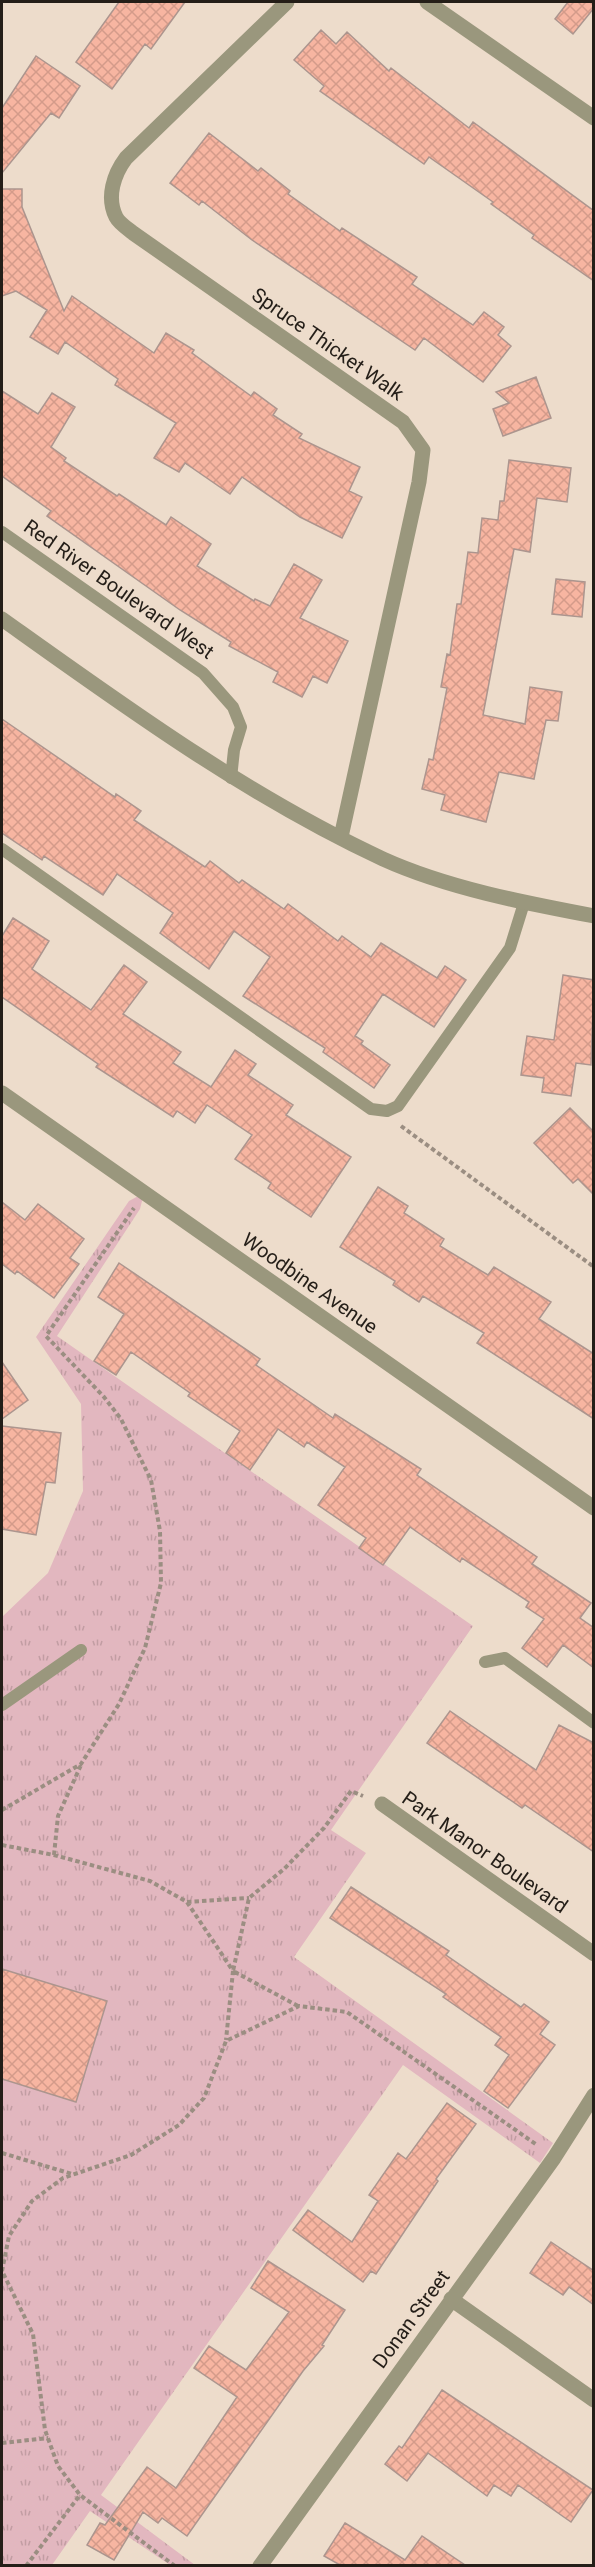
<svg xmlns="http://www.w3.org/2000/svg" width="595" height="2567" viewBox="0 0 595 2567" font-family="Roboto,sans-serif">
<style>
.park{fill:url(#park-tufts)}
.building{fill:url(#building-cross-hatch);stroke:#ac958e;stroke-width:1.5}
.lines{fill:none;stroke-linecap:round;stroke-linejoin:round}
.path{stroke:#9b8e82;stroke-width:4;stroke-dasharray:4.5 3;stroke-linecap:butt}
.lane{stroke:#9a977d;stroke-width:12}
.street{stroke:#9a977d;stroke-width:15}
.labels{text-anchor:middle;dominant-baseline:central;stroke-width:4.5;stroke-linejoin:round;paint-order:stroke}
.street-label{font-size:20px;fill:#241e18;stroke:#eddccb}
</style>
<defs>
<pattern id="park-tufts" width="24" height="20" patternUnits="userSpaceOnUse" patternTransform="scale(1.5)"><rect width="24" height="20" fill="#e2b7bf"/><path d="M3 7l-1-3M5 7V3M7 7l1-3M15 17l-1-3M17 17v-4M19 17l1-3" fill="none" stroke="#c29da3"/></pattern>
<pattern id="building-cross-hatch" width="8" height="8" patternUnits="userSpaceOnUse" patternTransform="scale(1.5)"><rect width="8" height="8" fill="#f7b5a1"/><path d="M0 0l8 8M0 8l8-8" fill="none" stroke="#d49b8a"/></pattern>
</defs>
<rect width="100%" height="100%" fill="#eddccb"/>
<path class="park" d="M 144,1193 L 140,1209 L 57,1336 L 473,1626 L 331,1830 L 366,1853 L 294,1957 L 553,2143 L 540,2163 L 403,2065 L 101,2495 L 195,2565 L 170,2565 L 90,2511 L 52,2565 L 2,2565 L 2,1617 L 48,1573 L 83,1491 L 81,1404 L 36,1337 L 129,1201 Z"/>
<path class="building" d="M 119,2 L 185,2 L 151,49 L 145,44 L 112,89 L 76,62 Z
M 568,2 L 594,2 L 594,8 L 573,34 L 555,19 Z
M 321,30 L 336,44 L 347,32 L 389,71 L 391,68 L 469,128 L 473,122 L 594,211 L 594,281 L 532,238 L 534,235 L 491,204 L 493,202 L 429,157 L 424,164 L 320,91 L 324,86 L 294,60 Z
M 36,56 L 80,86 L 59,118 L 51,113 L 2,173 L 2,108 Z
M 209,133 L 258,171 L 261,168 L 290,191 L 288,194 L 340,231 L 342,228 L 417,277 L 412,284 L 473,325 L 484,312 L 504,327 L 498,335 L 511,346 L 483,382 L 424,338 L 415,350 L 252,240 L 202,201 L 199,205 L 170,183 Z
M 2,189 L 22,189 L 22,207 L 64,311 L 72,296 L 154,353 L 166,333 L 194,350 L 192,353 L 251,396 L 254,392 L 277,409 L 273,415 L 302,434 L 299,438 L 360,467 L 349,491 L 362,497 L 342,538 L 300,517 L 242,477 L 230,494 L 185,463 L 179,472 L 154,458 L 176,423 L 115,385 L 118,379 L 65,342 L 58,354 L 30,337 L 47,310 L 16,291 L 2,296 Z
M 536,377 L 551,418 L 503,436 L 493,409 L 509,403 L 496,392 Z
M 2,391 L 38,414 L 52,393 L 75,407 L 51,447 L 66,458 L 64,461 L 117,496 L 119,494 L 166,525 L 171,517 L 211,544 L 197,566 L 254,601 L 255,599 L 270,606 L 294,564 L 322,580 L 300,618 L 348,641 L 327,683 L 313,676 L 302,697 L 273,682 L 278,672 L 229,646 L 231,642 L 180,610 L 47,516 L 51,511 L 2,476 Z
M 509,460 L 571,468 L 567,502 L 537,498 L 530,552 L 514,549 L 483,715 L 525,724 L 530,687 L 562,692 L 558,721 L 546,720 L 534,779 L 499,772 L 486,822 L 441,810 L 445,795 L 422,789 L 429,759 L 433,760 L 447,688 L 441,687 L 447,654 L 450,655 L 457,604 L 461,604 L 468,552 L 478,553 L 482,518 L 498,520 L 500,501 L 504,501 Z
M 556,579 L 585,582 L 582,617 L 552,614 Z
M 2,719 L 115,797 L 116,794 L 141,811 L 134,820 L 205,867 L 210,861 L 239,883 L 242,880 L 284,909 L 288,904 L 338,941 L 342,936 L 371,957 L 381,943 L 437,978 L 445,966 L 466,980 L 434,1027 L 383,994 L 355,1036 L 363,1041 L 361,1044 L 390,1065 L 374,1088 L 323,1052 L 325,1048 L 243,996 L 270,957 L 234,931 L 209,969 L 160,933 L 173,913 L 117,874 L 103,895 L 44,856 L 42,860 L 2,833 Z
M 13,918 L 49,941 L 32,969 L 91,1010 L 124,965 L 147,982 L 123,1014 L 181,1052 L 173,1063 L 211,1087 L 235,1050 L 256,1064 L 248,1075 L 293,1105 L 286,1115 L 351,1157 L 311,1217 L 268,1188 L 271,1183 L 235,1159 L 252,1135 L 207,1105 L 195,1123 L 177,1111 L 173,1117 L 96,1067 L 98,1064 L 2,997 L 2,936 Z
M 563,975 L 594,980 L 591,1065 L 576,1063 L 571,1096 L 542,1092 L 544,1078 L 521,1075 L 527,1036 L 554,1040 Z
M 570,1108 L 594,1132 L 594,1195 L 578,1179 L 573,1183 L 534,1143 Z
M 378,1187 L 408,1206 L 404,1213 L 444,1239 L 440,1246 L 488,1275 L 494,1267 L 551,1302 L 539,1319 L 594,1354 L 594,1419 L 477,1343 L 484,1333 L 423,1296 L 419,1302 L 393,1285 L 395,1281 L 340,1247 Z
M 2,1202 L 25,1220 L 38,1204 L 84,1239 L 70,1258 L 79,1264 L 54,1298 L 17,1271 L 15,1274 L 2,1264 Z
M 119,1263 L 260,1359 L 256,1365 L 333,1418 L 335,1414 L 421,1469 L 417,1475 L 537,1557 L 532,1564 L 591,1603 L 580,1618 L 594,1628 L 594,1668 L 563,1645 L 547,1667 L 522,1648 L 544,1619 L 526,1607 L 529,1602 L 462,1558 L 460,1562 L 410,1527 L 383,1565 L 359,1548 L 366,1538 L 318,1505 L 345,1467 L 307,1442 L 304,1447 L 278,1429 L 250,1470 L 226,1453 L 240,1431 L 188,1396 L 190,1393 L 131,1352 L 116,1375 L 94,1361 L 124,1314 L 98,1297 Z
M 2,1362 L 28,1400 L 2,1419 Z
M 2,1426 L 61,1433 L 55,1483 L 46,1482 L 36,1535 L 2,1529 Z
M 450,1711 L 536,1770 L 559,1725 L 594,1743 L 594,1852 L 525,1805 L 522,1808 L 427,1743 Z
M 351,1887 L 449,1951 L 446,1955 L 521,2007 L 524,2004 L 549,2022 L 540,2034 L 555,2045 L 508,2108 L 484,2091 L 509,2055 L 495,2045 L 501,2037 L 443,1997 L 446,1994 L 330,1918 Z
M 2,1969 L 107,2001 L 76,2102 L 2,2079 Z
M 447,2103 L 476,2124 L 436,2179 L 438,2181 L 376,2274 L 371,2271 L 363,2282 L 293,2230 L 308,2210 L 352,2242 L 378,2201 L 369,2195 L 398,2153 L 406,2159 Z
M 551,2242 L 594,2271 L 594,2305 L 569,2287 L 563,2295 L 530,2273 Z
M 268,2261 L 345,2310 L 322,2345 L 324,2346 L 303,2371 L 187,2536 L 162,2518 L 158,2523 L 143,2512 L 114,2560 L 87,2545 L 100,2523 L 105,2525 L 147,2467 L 176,2488 L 237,2397 L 194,2368 L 209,2346 L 246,2370 L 289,2312 L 251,2288 Z
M 442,2390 L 593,2490 L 571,2522 L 518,2485 L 511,2496 L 494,2485 L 487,2496 L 428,2453 L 407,2481 L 385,2464 L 399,2446 L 402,2448 Z
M 345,2523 L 405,2560 L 422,2536 L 465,2565 L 340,2565 L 324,2556 Z"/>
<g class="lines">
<path class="path" d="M 401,1126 L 594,1267
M 2,1810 L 81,1764 L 119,1704 L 145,1648 L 161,1583 L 160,1531 L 151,1480 L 121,1419 L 104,1397 L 46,1336 L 134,1208
M 2,1845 L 54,1855 L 150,1881 L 187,1902 L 233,1971 L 226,2040
M 54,1855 L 58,1816 L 81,1765
M 187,1902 L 249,1898
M 298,2006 L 233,1971 L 249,1898 L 284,1869 L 324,1828 L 351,1791 L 363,1796
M 2,2153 L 72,2174
M 2,2443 L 48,2438
M 26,2566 L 80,2495
M 175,2566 L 80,2495 L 58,2466 L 45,2430 L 33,2334 L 2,2271 L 9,2236 L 32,2201 L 63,2178 L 131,2155 L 179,2125 L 204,2098 L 226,2041 L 299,2006 L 347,2012 L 537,2145"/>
<path class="lane" d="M 2,532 L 203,673 L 233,707 L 241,727 L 234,750 L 231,778
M 2,849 L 371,1109 L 387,1111 L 398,1106 L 510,948 L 524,903
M 485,1662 L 505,1658 L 594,1723
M 2,1705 L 81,1650"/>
<path class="street" d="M 287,2 L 126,158 C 114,174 106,197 116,217 C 119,223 128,229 133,233 L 403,422 L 423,450 L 419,482 L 341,837
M 427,2 L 594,118
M 2,619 C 124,706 246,795 383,859 C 447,888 525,903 594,916
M 2,1093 L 594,1508
M 382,1804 L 594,1954
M 451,2299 L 594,2400
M 260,2566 L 554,2158 L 594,2095"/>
</g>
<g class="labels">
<g class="street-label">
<text transform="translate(328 344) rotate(35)">Spruce Thicket Walk</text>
<text transform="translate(119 589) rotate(35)">Red River Boulevard West</text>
<text transform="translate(310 1283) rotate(35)">Woodbine Avenue</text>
<text transform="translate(485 1852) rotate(35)">Park Manor Boulevard</text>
<text transform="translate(411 2319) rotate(-54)">Donan Street</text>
</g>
</g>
<rect width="595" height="2567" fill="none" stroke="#241e18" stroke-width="6"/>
</svg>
